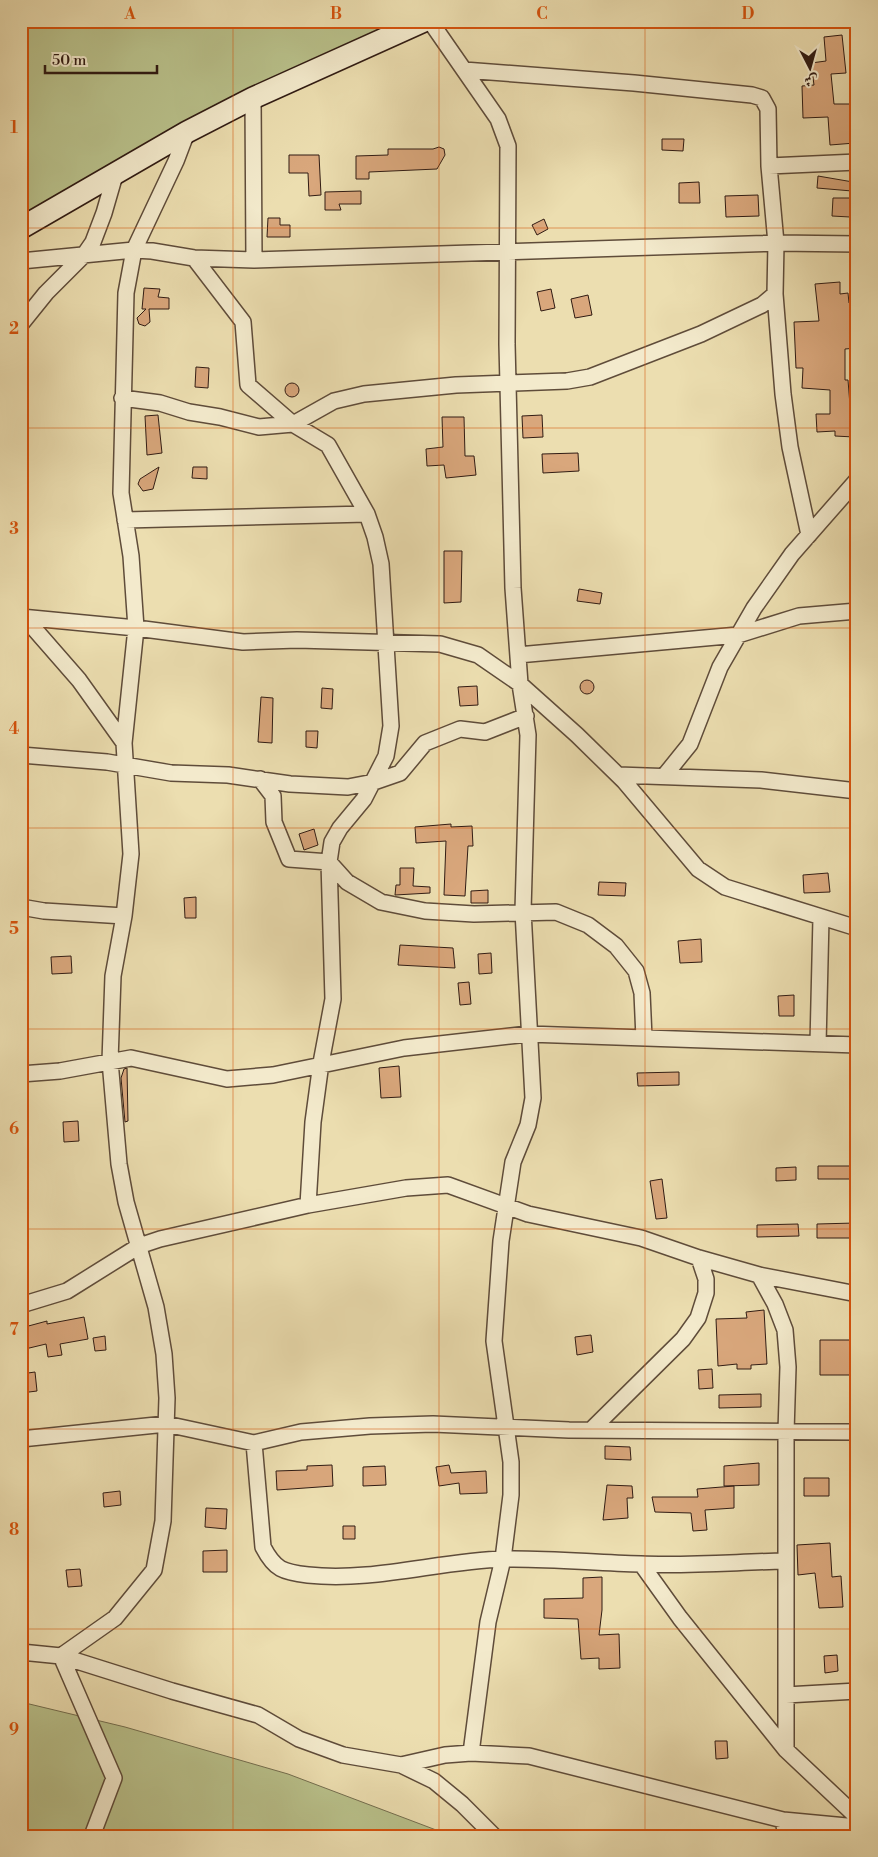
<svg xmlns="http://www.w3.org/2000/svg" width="878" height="1857" viewBox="0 0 878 1857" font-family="'Libre Bodoni',Amiri,serif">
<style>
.grass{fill:#b9c18b;stroke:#746e4f}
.building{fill:#d9a77c;stroke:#301b13}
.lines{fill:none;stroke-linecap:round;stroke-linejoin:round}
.street-casing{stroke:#5f4c3a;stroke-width:18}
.secondary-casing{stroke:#301b13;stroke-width:24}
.street{stroke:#f3eacc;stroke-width:15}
.secondary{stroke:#f3eacc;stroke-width:21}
.grid{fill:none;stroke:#d6530d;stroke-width:1;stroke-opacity:0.55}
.neatline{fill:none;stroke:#d6530d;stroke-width:2}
.grid-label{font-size:16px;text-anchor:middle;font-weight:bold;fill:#d6530d}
</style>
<rect width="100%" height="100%" fill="#ecdeb0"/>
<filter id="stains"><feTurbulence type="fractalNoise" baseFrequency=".004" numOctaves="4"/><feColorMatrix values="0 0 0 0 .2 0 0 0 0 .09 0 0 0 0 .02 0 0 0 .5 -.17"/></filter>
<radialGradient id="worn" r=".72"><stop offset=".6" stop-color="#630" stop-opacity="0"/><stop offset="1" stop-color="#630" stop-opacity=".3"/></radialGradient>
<path class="grass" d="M 21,21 L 418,21 L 21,224 Z
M 21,1702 L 125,1727 L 288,1774 L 452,1836 L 21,1836 Z"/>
<path class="building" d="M 842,35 L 846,73 L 831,74 L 834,104 L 852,104 L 855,143 L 830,145 L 828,117 L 803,118 L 802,86 L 814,85 L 811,63 L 826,61 L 824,37 Z
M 662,139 L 684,139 L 683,151 L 662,150 Z
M 439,147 L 444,149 L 445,155 L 437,169 L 369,172 L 369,179 L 356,179 L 356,156 L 388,155 L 388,149 L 433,149 Z
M 289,155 L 319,155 L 321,195 L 309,196 L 308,173 L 289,173 Z
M 818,176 L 853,182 L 852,191 L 817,188 Z
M 699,182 L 700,203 L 679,203 L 679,183 Z
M 361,191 L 361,204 L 339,204 L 341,210 L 325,210 L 325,192 Z
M 758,195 L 759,216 L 726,217 L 725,196 Z
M 833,198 L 851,198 L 850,217 L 832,216 Z
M 268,218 L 280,218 L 280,225 L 290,225 L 290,237 L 267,237 Z
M 544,219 L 548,229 L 537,235 L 532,225 Z
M 840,282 L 840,294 L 848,293 L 849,303 L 857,303 L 857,348 L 845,349 L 845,380 L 848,380 L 851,418 L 854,418 L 854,437 L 835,436 L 835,431 L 817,432 L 816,414 L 830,414 L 830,390 L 802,388 L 803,368 L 796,368 L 794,322 L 819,321 L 815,284 Z
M 144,288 L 160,289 L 158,297 L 169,298 L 169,309 L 149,309 L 150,322 L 145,326 L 139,324 L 137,318 L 146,309 L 142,309 Z
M 551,289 L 555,308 L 541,311 L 537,292 Z
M 588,295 L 592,315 L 575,318 L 571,299 Z
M 196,367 L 209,368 L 208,388 L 195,387 Z
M285 390a7 7 0 1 1 14 0a7 7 0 1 1-14 0Z
M 158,415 L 162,453 L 147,455 L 145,416 Z
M 542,415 L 543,437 L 523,438 L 522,416 Z
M 442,417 L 464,417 L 465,456 L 474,456 L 476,475 L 446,478 L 444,465 L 427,466 L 426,449 L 443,447 Z
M 578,453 L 579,471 L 543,473 L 542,454 Z
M 159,467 L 153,489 L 143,491 L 138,484 L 140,479 Z
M 193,467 L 207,467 L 207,479 L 192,478 Z
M 444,551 L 462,551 L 461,602 L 444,603 Z
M 579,589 L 602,593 L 600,604 L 577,601 Z
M580 687a7 7 0 1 1 14 0a7 7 0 1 1-14 0Z
M 477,686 L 478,705 L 460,706 L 458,687 Z
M 322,688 L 333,689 L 332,709 L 321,708 Z
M 261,697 L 273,698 L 272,743 L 258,742 Z
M 306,731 L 318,731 L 317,748 L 306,747 Z
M 451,824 L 451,827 L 472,826 L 473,846 L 468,846 L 465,896 L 444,895 L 446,841 L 416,843 L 415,827 Z
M 314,829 L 318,845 L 304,850 L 299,834 Z
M 400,868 L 414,868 L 413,886 L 430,887 L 430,893 L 395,895 L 396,885 L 400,885 Z
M 828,873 L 830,892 L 804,893 L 803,875 Z
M 599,882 L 626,883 L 625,896 L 598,895 Z
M 488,890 L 488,903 L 471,903 L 471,891 Z
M 196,897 L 196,918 L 185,918 L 184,898 Z
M 701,939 L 702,962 L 680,963 L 678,941 Z
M 400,945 L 453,948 L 455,968 L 398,965 Z
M 491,953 L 492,973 L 479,974 L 478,954 Z
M 71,956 L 72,973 L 52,974 L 51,957 Z
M 469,982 L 471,1004 L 460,1005 L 458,983 Z
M 794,995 L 794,1016 L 779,1016 L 778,996 Z
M 399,1066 L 401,1097 L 381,1098 L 379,1068 Z
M 127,1068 L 128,1121 L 125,1122 L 121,1078 L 124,1069 Z
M 679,1072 L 679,1085 L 638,1086 L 637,1073 Z
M 78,1121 L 79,1141 L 64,1142 L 63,1122 Z
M 818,1166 L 853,1166 L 853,1179 L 818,1179 Z
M 796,1167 L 796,1180 L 776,1181 L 776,1168 Z
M 662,1179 L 667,1218 L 656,1219 L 650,1181 Z
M 855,1223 L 856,1238 L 817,1238 L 817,1224 Z
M 798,1224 L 799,1236 L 757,1237 L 757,1225 Z
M 764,1310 L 767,1364 L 751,1365 L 751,1369 L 737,1369 L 737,1364 L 718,1366 L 716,1319 L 747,1318 L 746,1312 Z
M 84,1317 L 88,1339 L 60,1344 L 62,1355 L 48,1357 L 46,1344 L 21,1350 L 21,1328 L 47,1321 L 47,1324 Z
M 591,1335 L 593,1352 L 577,1355 L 575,1337 Z
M 105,1336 L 106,1350 L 95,1351 L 93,1338 Z
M 820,1340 L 855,1340 L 855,1375 L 820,1375 Z
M 712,1369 L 713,1388 L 699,1389 L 698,1370 Z
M 35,1372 L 37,1391 L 21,1393 L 21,1374 Z
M 761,1394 L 761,1407 L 719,1408 L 719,1395 Z
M 605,1446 L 630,1447 L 631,1460 L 605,1459 Z
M 759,1463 L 759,1485 L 724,1486 L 724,1466 Z
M 332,1465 L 333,1486 L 277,1490 L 276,1471 L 307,1470 L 307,1466 Z
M 449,1465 L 451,1473 L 486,1471 L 487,1493 L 460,1494 L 459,1483 L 439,1486 L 436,1467 Z
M 385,1466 L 386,1485 L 363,1486 L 363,1467 Z
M 804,1478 L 829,1478 L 829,1496 L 804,1496 Z
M 607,1485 L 632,1486 L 633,1498 L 627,1498 L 628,1518 L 603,1520 Z
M 734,1486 L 734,1508 L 705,1510 L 707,1530 L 693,1531 L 691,1513 L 655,1512 L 652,1497 L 698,1497 L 697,1489 Z
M 120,1491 L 121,1505 L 104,1507 L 103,1493 Z
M 206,1508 L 227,1509 L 226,1529 L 205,1527 Z
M 343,1526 L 355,1526 L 355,1539 L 343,1539 Z
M 830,1543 L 832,1577 L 841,1576 L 843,1607 L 819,1608 L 815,1573 L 798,1575 L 797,1545 Z
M 227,1550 L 227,1572 L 203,1572 L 203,1551 Z
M 80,1569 L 82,1586 L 68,1587 L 66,1570 Z
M 602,1577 L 602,1610 L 599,1635 L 619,1634 L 620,1668 L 599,1669 L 599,1658 L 581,1659 L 578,1619 L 544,1618 L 544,1599 L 583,1598 L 583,1578 Z
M 837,1655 L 838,1671 L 825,1673 L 824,1656 Z
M 715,1741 L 727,1741 L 728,1758 L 716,1759 Z"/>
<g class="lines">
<defs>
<path id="street" d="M 430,21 L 498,119 L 508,146 L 507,344 L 513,588 L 520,684 L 528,735 L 523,911 L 533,1098 L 528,1125 L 513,1162 L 501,1241 L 494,1341 L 511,1462 L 511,1495 L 503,1559 L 488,1622 L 471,1753
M 464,70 L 634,83 L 752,95 L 762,98 L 768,109 L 769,166 L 776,243 L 775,294 L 783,394 L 790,447 L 809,535
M 253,98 L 254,260
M 769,166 L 857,162
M 194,258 L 243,322 L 248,385 L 293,424 L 328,445 L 367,514 L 375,537 L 381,564 L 391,726 L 386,756 L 364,799 L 340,828 L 332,842 L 329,862 L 333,999 L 321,1063 L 313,1122 L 308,1205
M 21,261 L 134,250 L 152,251 L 194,258 L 254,260 L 776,243 L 857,244
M 21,324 L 46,293 L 84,255 L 93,242 L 104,213 L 115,175
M 122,398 L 160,403 L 189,412 L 220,417 L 259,427 L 293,424 L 334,401 L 364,394 L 456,385 L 567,381 L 590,377 L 701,334 L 762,305 L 775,294
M 125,520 L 367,514
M 21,617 L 136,628 L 243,642 L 297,640 L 440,644 L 478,655 L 520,684 L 577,735 L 624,781 L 698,869 L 725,887 L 857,928
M 24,617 L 79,680 L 124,743
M 518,655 L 738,635 L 799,616 L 857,611
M 21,755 L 107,762 L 171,773 L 228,775 L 290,784 L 348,787 L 374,782 L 400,773 L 425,743 L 460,729 L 485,732 L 526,716
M 618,775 L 761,780 L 857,791
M 665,775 L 690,744 L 720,667 L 754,608 L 792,554 L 857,480
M 260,779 L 273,796 L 274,822 L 289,859 L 329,862 L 347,882 L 381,902 L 425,911 L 474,914 L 556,912 L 588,925 L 616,946 L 636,971 L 642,993 L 644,1038
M 21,907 L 44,911 L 124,916
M 818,1044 L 821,918
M 21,1074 L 60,1071 L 131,1058 L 227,1079 L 273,1075 L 404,1048 L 528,1034 L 857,1045
M 759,1275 L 775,1304 L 785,1330 L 788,1367 L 786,1432 L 786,1750
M 21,1305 L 67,1291 L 139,1246 L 160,1239 L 308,1205 L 406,1188 L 448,1185 L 528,1214 L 641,1238 L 699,1258 L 759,1275 L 857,1294
M 591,1430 L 683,1339 L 698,1318 L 706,1293 L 706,1279 L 699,1258
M 21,1439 L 166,1424 L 254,1443 L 301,1432 L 370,1426 L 433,1424 L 569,1430 L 857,1432
M 254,1443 L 263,1547 C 275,1570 283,1572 308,1575 C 373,1582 439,1561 504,1559 C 550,1558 595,1563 641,1564 C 688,1566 737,1562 785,1561
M 642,1565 L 680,1618 L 786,1750 L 857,1817
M 21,1652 L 61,1656 L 172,1691 L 258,1715 L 299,1739 L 343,1755 L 401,1765 L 434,1781 L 462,1804 L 494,1836
M 61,1656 L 115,1618 L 154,1570 L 163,1521 L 167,1398 L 164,1354 L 156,1307 L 126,1202 L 119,1164 L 110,1061 L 113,976 L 124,916 L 131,854 L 124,743 L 136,628 L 131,556 L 121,493 L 126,293 L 134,250 L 176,161 L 187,132
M 61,1656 L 114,1778 L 92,1836
M 786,1695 L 857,1691
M 401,1765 L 445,1755 L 471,1753 L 529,1756 L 783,1820 L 857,1827
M 783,1820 L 786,1836"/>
<path id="secondary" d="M 21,228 L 187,132 L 253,98 L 424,21"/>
</defs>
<use href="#street" class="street-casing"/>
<use href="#secondary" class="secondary-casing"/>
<use href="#street" class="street"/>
<use href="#secondary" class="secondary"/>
</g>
<path class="grid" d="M 233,21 L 233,1836M 439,21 L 439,1836M 645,21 L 645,1836M 21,228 L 857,228M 21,428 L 857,428M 21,628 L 857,628M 21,828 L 857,828M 21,1029 L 857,1029M 21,1229 L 857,1229M 21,1429 L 857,1429M 21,1629 L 857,1629"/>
<rect width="878" height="1857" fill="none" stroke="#ecdeb0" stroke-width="55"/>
<g transform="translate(810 68) rotate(174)" stroke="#f3eacc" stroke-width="4" paint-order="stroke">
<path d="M0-4L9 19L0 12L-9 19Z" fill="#301b13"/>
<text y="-8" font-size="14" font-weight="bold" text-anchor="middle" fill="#301b13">ش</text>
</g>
<path d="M45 65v8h112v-8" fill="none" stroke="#301b13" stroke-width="2.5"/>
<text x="52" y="65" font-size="15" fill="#301b13" stroke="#f3eacc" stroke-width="4" paint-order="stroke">50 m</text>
<rect x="28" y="28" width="822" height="1802" class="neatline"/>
<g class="grid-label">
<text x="130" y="19">A</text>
<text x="336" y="19">B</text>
<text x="542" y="19">C</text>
<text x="748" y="19">D</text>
<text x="14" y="133">1</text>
<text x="14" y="334">2</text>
<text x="14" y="534">3</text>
<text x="14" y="734">4</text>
<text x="14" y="934">5</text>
<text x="14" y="1134">6</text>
<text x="14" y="1335">7</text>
<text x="14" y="1535">8</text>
<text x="14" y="1735">9</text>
</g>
<rect width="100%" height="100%" filter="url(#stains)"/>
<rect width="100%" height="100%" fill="url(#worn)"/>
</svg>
